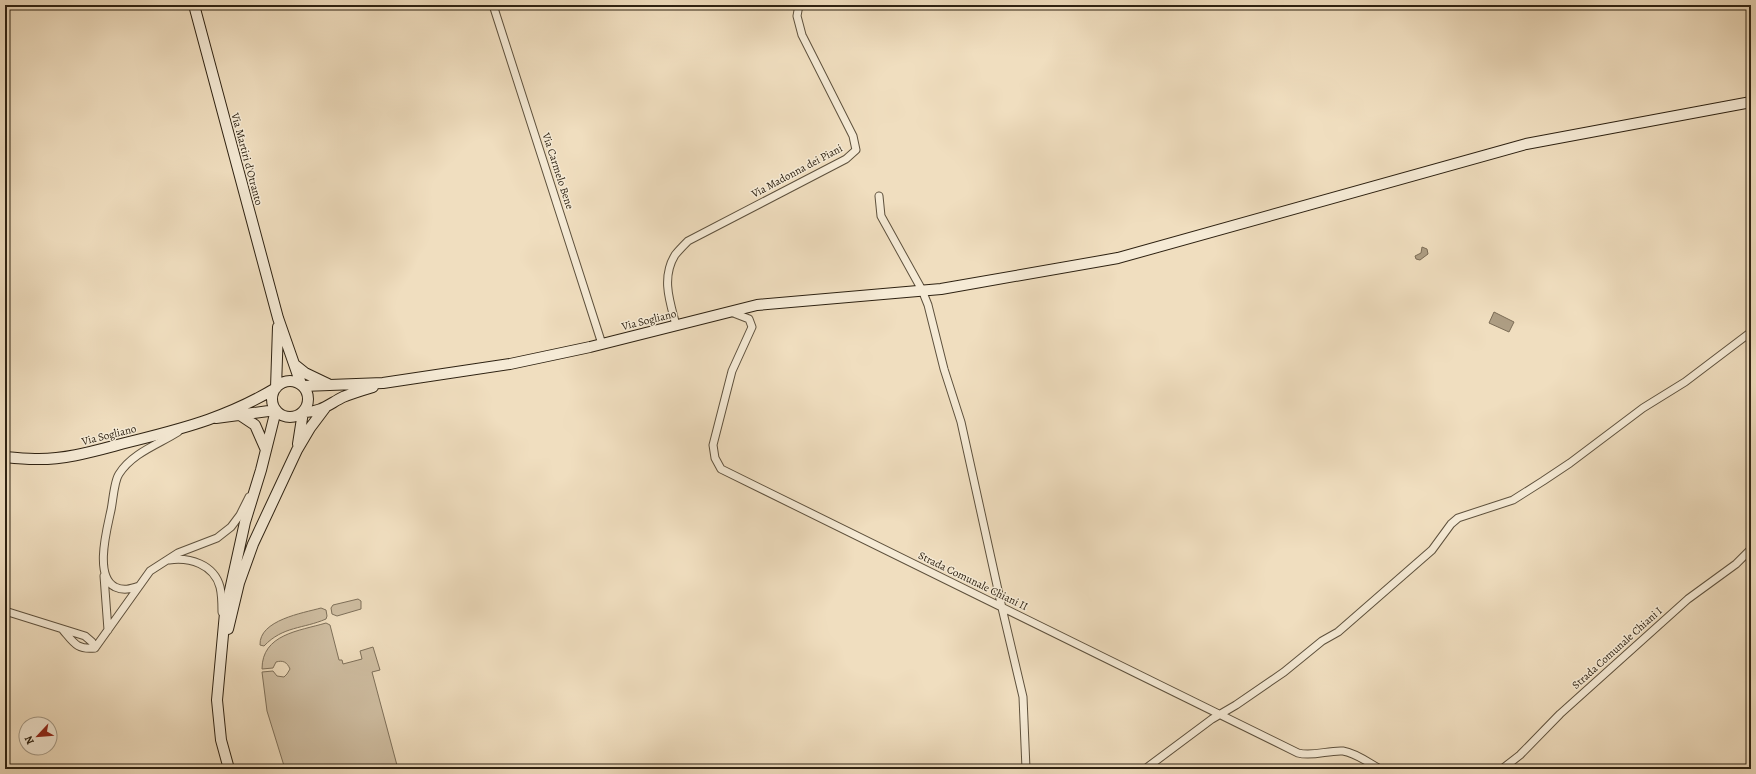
<svg xmlns="http://www.w3.org/2000/svg" width="1756" height="774" viewBox="0 0 1756 774" font-family="Alegreya,serif">
<style>
.green{fill:#cfbea2;stroke:#7e705a}
.water{fill:#ae9e84;stroke:#7b6c56}
.lines{fill:none;stroke-linecap:round;stroke-linejoin:round}
.street-casing{stroke:#5e513d;stroke-width:9}
.secondary-casing{stroke:#2e2212;stroke-width:12}
.street{stroke:#f5ead5;stroke-width:7}
.secondary{stroke:#f5ead5;stroke-width:10}
.labels{text-anchor:middle;dominant-baseline:central;stroke-width:3;stroke-linejoin:round;paint-order:stroke}
.street-label{font-size:11px;fill:#2e2212;stroke:#f5ead5}
</style>
<rect width="100%" height="100%" fill="#f0debf"/>
<filter id="stains"><feTurbulence type="fractalNoise" baseFrequency=".005" numOctaves="4"/><feColorMatrix values="0 0 0 0 .2 0 0 0 0 .09 0 0 0 0 .02 0 0 0 .5 -.17"/></filter>
<radialGradient id="worn" r=".72"><stop offset=".6" stop-color="#630" stop-opacity="0"/><stop offset="1" stop-color="#630" stop-opacity=".3"/></radialGradient>
<path class="green" d="M 358,599 L 361,601 L 361,609 L 337,616 L 332,614 L 331,608 L 333,605 Z
M 321,608 L 326,610 L 327,616 L 326,619 C 303,629 283,626 264,646 L 260,645 C 259,620 303,613 321,608 Z
M 326,623 L 330,625 L 339,660 L 342,660 L 343,664 L 362,659 L 360,651 L 373,647 L 380,670 L 372,672 L 398,769 L 285,769 L 267,711 L 262,672 L 273,671 L 277,676 L 284,677 L 287,674 L 290,669 C 287,662 283,660 276,662 L 273,668 L 262,669 C 262,634 299,631 326,623 Z"/>
<path class="water" d="M 1422,247 L 1427,249 L 1428,254 L 1420,260 L 1416,259 L 1415,256 L 1421,253 Z
M 1494,312 L 1514,322 L 1509,332 L 1489,323 Z"/>
<g class="lines">
<defs>
<path id="street" d="M 493,5 L 602,344
M 879,196 L 881,216 L 922,290 L 928,305 L 944,369 L 961,422 L 1002,608 L 1023,697 L 1026,769
M 731,312 L 749,319 L 752,327 L 732,371 L 713,445 L 715,458 L 721,469 L 1298,753 C 1313,757 1328,750 1343,751 C 1356,753 1369,763 1380,769
M 676,325 C 670,302 661,278 675,255 C 679,250 684,245 688,241 L 846,159 L 856,150 L 853,136 L 802,35 L 797,16 L 799,5
M 169,560 C 189,557 214,564 220,587 C 222,595 222,604 222,612
M 104,576 L 108,630
M 139,586 C 130,589 124,591 115,587 C 94,576 107,529 111,510 C 113,501 114,481 119,474 C 132,453 159,444 178,432
M 5,611 L 85,636 L 92,642 L 95,648
M 63,630 C 74,643 77,650 95,648 L 150,571 L 178,553 L 217,538 L 231,527 L 240,515 L 249,497
M 1145,769 L 1212,719 L 1236,705 L 1284,672 L 1322,641 L 1338,632 L 1432,550 L 1451,524 L 1458,518 L 1513,500 L 1543,481 L 1570,463 L 1643,408 L 1685,382 L 1751,332
M 1502,769 L 1520,755 L 1560,714 L 1688,599 L 1736,564 L 1751,549"/>
<path id="secondary" d="M 194,5 L 278,318 L 301,384
M 295,365 L 305,373 L 328,384
M272 399a18 18 0 1 1 36 0a18 18 0 1 1-36 0Z
M 303,386 L 383,383 L 510,364 L 590,347 L 757,305 L 941,289 L 1118,258 L 1526,144 L 1751,102
M 240,415 L 255,425 L 266,450
M 216,418 L 276,410 L 261,470 L 245,522 L 225,613 L 217,700 L 221,740 L 229,769
M 298,444 L 303,412 C 320,413 329,404 343,397 C 353,393 363,390 373,387
M 5,457 C 15,458 25,459 35,459 C 70,460 104,448 137,440 C 189,427 229,416 276,388 L 278,327
M 228,629 L 239,583 L 253,544 L 297,450 L 310,428 L 325,408"/>
</defs>
<use href="#street" class="street-casing"/>
<use href="#secondary" class="secondary-casing"/>
<use href="#street" class="street"/>
<use href="#secondary" class="secondary"/>
</g>
<g class="labels">
<g class="street-label">
<text transform="translate(247 159) rotate(75)">Via Martiri d'Otranto</text>
<text transform="translate(558 171) rotate(72)">Via Carmelo Bene</text>
<text transform="translate(797 171) rotate(-28)">Via Madonna dei Piani</text>
<text transform="translate(649 320) rotate(-14)">Via Sogliano</text>
<text transform="translate(109 435) rotate(-14)">Via Sogliano</text>
<text transform="translate(973 581) rotate(26)">Strada Comunale Chiani II</text>
<text transform="translate(1617 648) rotate(-42)">Strada Comunale Chiani I</text>
</g>
</g>
<rect width="1756" height="774" fill="none" stroke="#f0debf" stroke-width="20"/>
<rect x="6" y="6" width="1744" height="762" fill="none" stroke="#2e2212" stroke-width="2"/>
<rect x="10" y="10" width="1736" height="754" fill="none" stroke="#2e2212"/>
<g transform="translate(38 736) rotate(244)"><circle r="19" fill="#f5ead5" stroke="#a59a87"/>
<path d="M0-3L7 15L0 10L-7 15Z" fill="#8f2418"/>
<text y="-6" font-size="11" font-weight="bold" text-anchor="middle" fill="#2e2212">N</text>
</g>
<rect width="100%" height="100%" filter="url(#stains)"/>
<rect width="100%" height="100%" fill="url(#worn)"/>
</svg>
